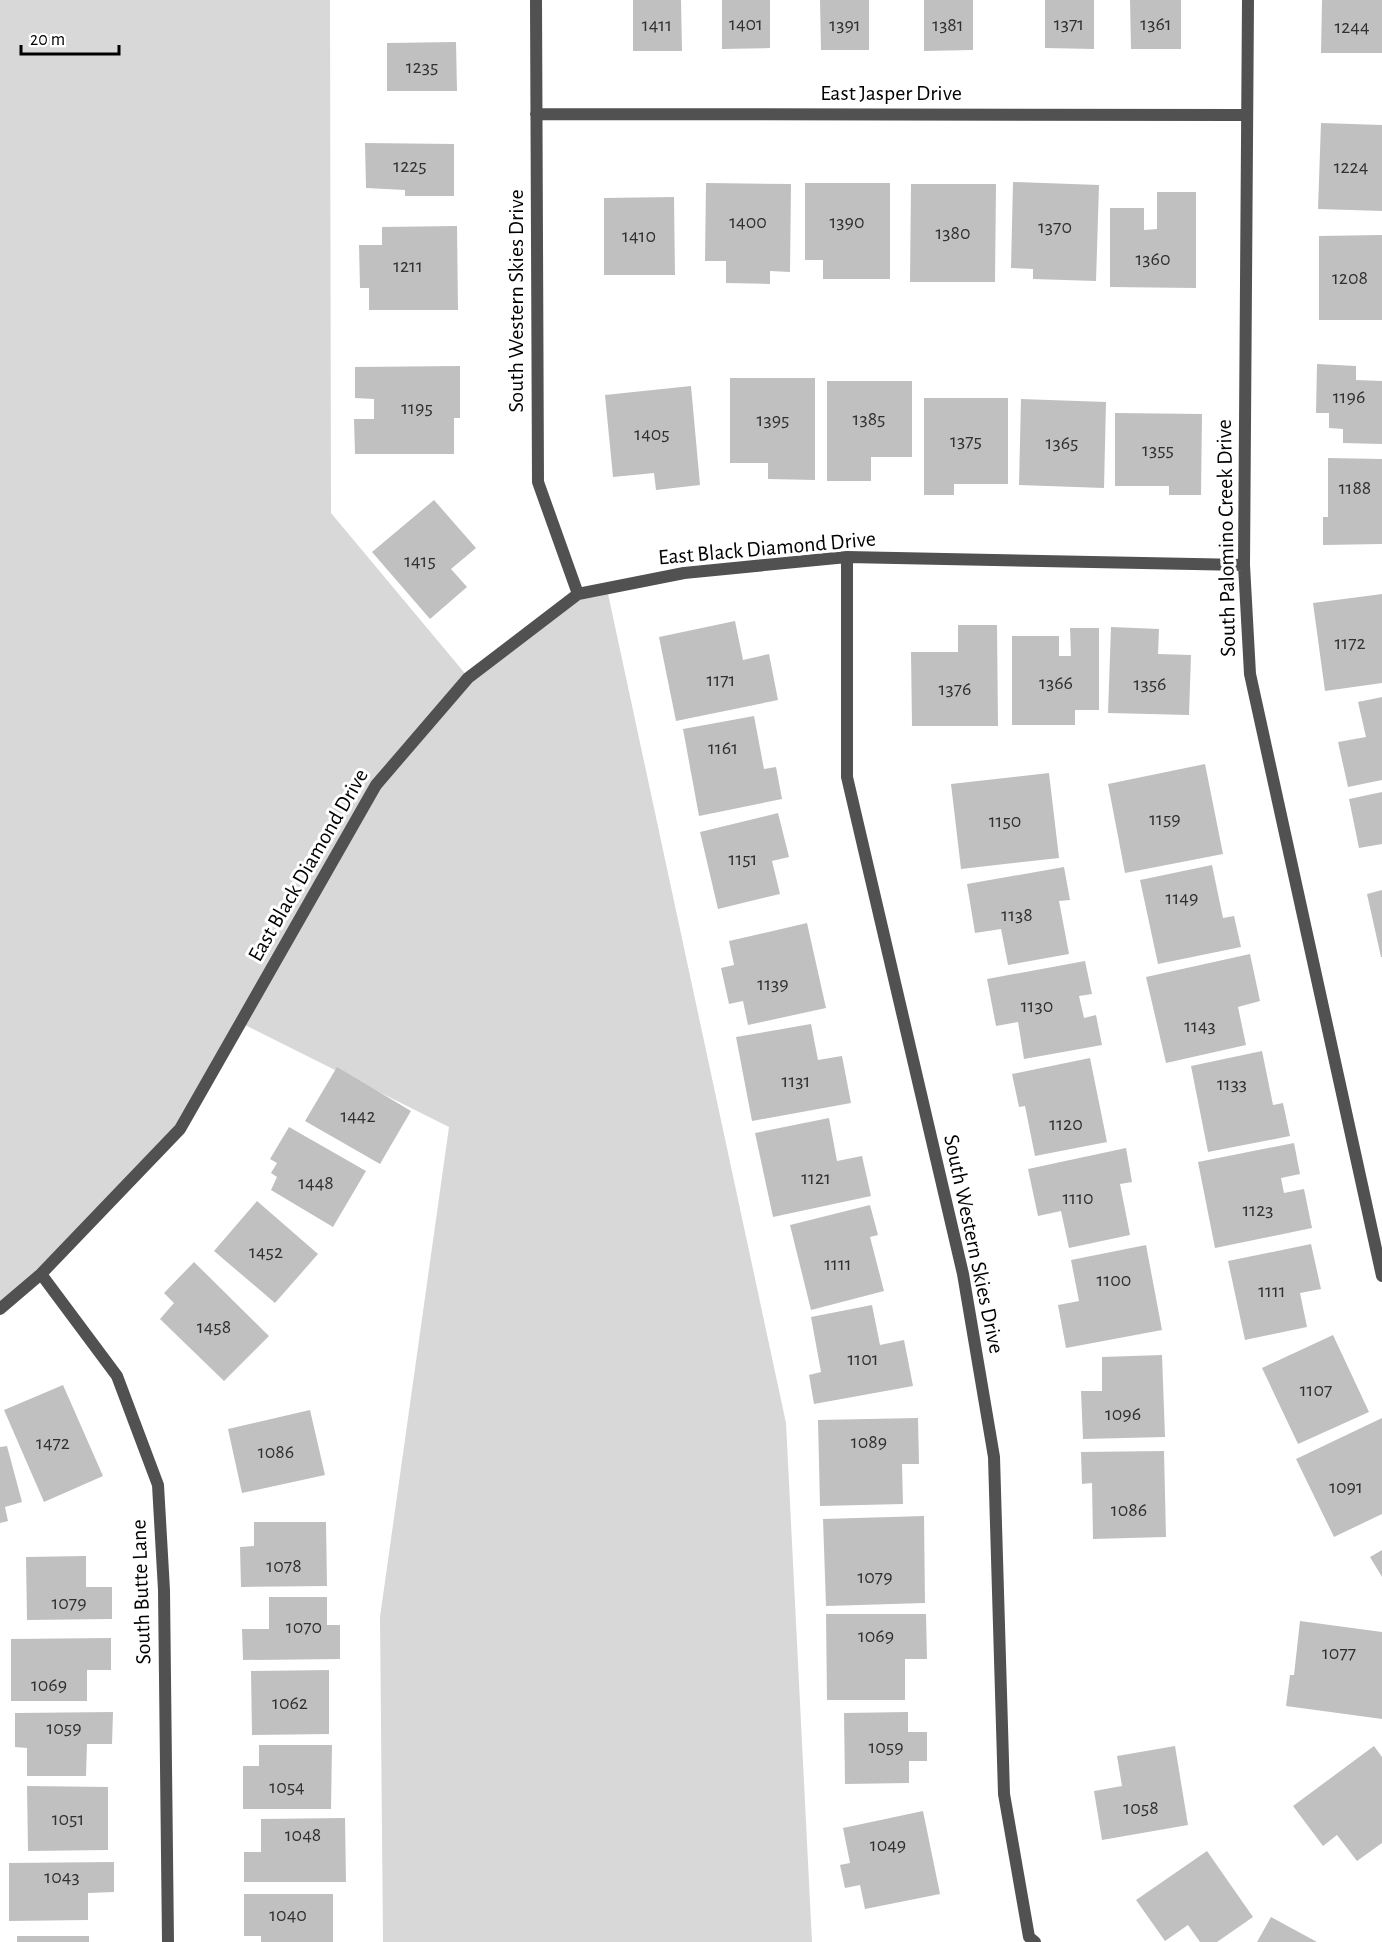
<svg xmlns="http://www.w3.org/2000/svg" width="1382" height="1942" viewBox="0 0 1382 1942" font-family="'Alegreya Sans',sans-serif">
<style>
.green{fill:#d8d8d8}
.building{fill:#c0c0c0}
.lines{fill:none;stroke-linecap:round;stroke-linejoin:round}
.minor{stroke:#515151;stroke-width:12}
.labels{text-anchor:middle;dominant-baseline:central;stroke-width:6;stroke-linejoin:round;paint-order:stroke}
.number-label{font-size:20px;fill:#303030}
.street-label{font-size:22px;fill:#000;stroke:#fff}
</style>
<rect width="100%" height="100%" fill="#fff"/>
<path class="green" d="M 0,0 L 330,0 L 331,513 L 468,677 L 578,594 L 607,589 L 786,1423 L 812,1942 L 383,1942 L 380,1617 L 449,1127 L 241,1023 L 180,1129 L 0,1309 Z"/>
<path class="building" d="M 633,0 L 681,0 L 682,51 L 633,51 Z
M 722,0 L 770,0 L 770,48 L 722,49 Z
M 820,0 L 869,0 L 869,50 L 821,50 Z
M 924,0 L 973,0 L 973,50 L 924,51 Z
M 1045,0 L 1094,0 L 1094,49 L 1045,48 Z
M 1130,0 L 1181,0 L 1181,49 L 1131,49 Z
M 1322,0 L 1382,0 L 1382,53 L 1321,53 Z
M 456,42 L 457,91 L 387,91 L 387,43 Z
M 1321,123 L 1382,125 L 1382,211 L 1318,209 Z
M 365,143 L 454,144 L 454,196 L 405,196 L 405,190 L 366,188 Z
M 1013,182 L 1099,185 L 1096,281 L 1033,279 L 1033,269 L 1011,268 Z
M 706,183 L 791,184 L 790,272 L 770,271 L 770,284 L 726,283 L 726,261 L 705,261 Z
M 805,183 L 890,183 L 890,279 L 823,279 L 823,260 L 805,260 Z
M 911,184 L 996,184 L 995,282 L 910,282 Z
M 1157,192 L 1196,192 L 1196,288 L 1110,287 L 1110,208 L 1144,208 L 1144,230 L 1157,229 Z
M 674,197 L 675,275 L 604,275 L 604,198 Z
M 457,226 L 458,310 L 369,310 L 369,288 L 360,288 L 359,245 L 382,245 L 382,227 Z
M 1382,235 L 1382,320 L 1319,320 L 1319,236 Z
M 1317,364 L 1356,366 L 1356,380 L 1382,381 L 1382,444 L 1343,443 L 1343,429 L 1329,428 L 1329,413 L 1316,413 Z
M 460,366 L 460,418 L 454,418 L 454,454 L 355,454 L 354,419 L 374,419 L 374,399 L 355,398 L 355,367 Z
M 730,378 L 815,378 L 815,480 L 768,479 L 768,463 L 730,463 Z
M 827,381 L 912,381 L 912,457 L 871,457 L 871,481 L 827,481 Z
M 691,386 L 700,485 L 656,490 L 654,473 L 613,477 L 605,395 Z
M 924,398 L 1008,398 L 1008,484 L 954,484 L 954,495 L 924,495 Z
M 1021,399 L 1106,402 L 1104,488 L 1019,485 Z
M 1115,413 L 1202,414 L 1201,495 L 1169,495 L 1169,486 L 1115,486 Z
M 1328,458 L 1382,459 L 1382,544 L 1323,545 L 1323,517 L 1328,517 Z
M 434,500 L 476,548 L 451,569 L 467,587 L 430,619 L 372,552 Z
M 1382,594 L 1382,683 L 1325,691 L 1313,603 Z
M 735,621 L 743,660 L 769,654 L 778,700 L 676,721 L 659,637 Z
M 958,625 L 997,625 L 998,726 L 912,726 L 911,652 L 958,652 Z
M 1111,627 L 1159,629 L 1158,654 L 1191,655 L 1189,715 L 1108,713 Z
M 1070,628 L 1099,628 L 1099,710 L 1075,710 L 1075,725 L 1012,725 L 1012,636 L 1059,636 L 1059,656 L 1071,656 Z
M 1382,697 L 1382,780 L 1348,787 L 1338,742 L 1366,737 L 1358,702 Z
M 754,716 L 764,769 L 776,767 L 782,799 L 699,816 L 683,729 Z
M 1205,764 L 1223,854 L 1125,873 L 1108,784 Z
M 1049,773 L 1059,858 L 961,869 L 951,784 Z
M 1382,792 L 1382,844 L 1359,848 L 1349,799 Z
M 778,813 L 789,857 L 772,861 L 780,894 L 718,909 L 700,832 Z
M 1212,865 L 1223,918 L 1234,916 L 1241,947 L 1158,964 L 1140,880 Z
M 1064,867 L 1070,900 L 1059,901 L 1069,954 L 1008,965 L 1001,929 L 975,933 L 967,884 Z
M 1382,890 L 1382,957 L 1381,957 L 1367,894 Z
M 807,923 L 826,1008 L 748,1025 L 743,1001 L 729,1004 L 721,968 L 734,965 L 729,941 Z
M 1250,954 L 1260,1001 L 1238,1007 L 1246,1045 L 1166,1063 L 1146,977 Z
M 1085,961 L 1092,994 L 1079,996 L 1084,1018 L 1096,1015 L 1102,1045 L 1024,1059 L 1018,1022 L 996,1026 L 987,979 Z
M 811,1024 L 818,1060 L 842,1056 L 851,1103 L 752,1121 L 736,1037 Z
M 1262,1051 L 1273,1105 L 1283,1103 L 1290,1136 L 1208,1152 L 1191,1066 Z
M 1090,1058 L 1107,1142 L 1035,1156 L 1025,1106 L 1019,1107 L 1012,1074 Z
M 337,1067 L 411,1111 L 380,1164 L 305,1121 Z
M 829,1118 L 837,1161 L 862,1156 L 871,1196 L 773,1217 L 755,1133 Z
M 289,1127 L 366,1171 L 333,1227 L 271,1190 L 277,1177 L 271,1173 L 277,1163 L 270,1159 Z
M 1294,1143 L 1300,1174 L 1281,1178 L 1284,1193 L 1304,1189 L 1312,1228 L 1215,1248 L 1198,1162 Z
M 1126,1148 L 1132,1182 L 1120,1184 L 1130,1235 L 1069,1248 L 1061,1211 L 1038,1216 L 1028,1169 Z
M 257,1201 L 318,1254 L 275,1303 L 214,1251 Z
M 870,1205 L 878,1235 L 870,1237 L 884,1291 L 811,1310 L 790,1225 Z
M 1311,1244 L 1321,1289 L 1300,1293 L 1307,1327 L 1245,1340 L 1228,1261 Z
M 1146,1245 L 1162,1330 L 1066,1348 L 1058,1305 L 1079,1301 L 1071,1260 Z
M 194,1262 L 269,1336 L 224,1381 L 160,1319 L 174,1303 L 164,1293 Z
M 872,1305 L 880,1345 L 904,1340 L 913,1386 L 814,1404 L 809,1375 L 821,1372 L 811,1317 Z
M 1333,1335 L 1369,1412 L 1298,1444 L 1262,1368 Z
M 1162,1355 L 1165,1437 L 1083,1439 L 1081,1391 L 1102,1391 L 1102,1357 Z
M 63,1385 L 103,1476 L 44,1502 L 4,1410 Z
M 310,1410 L 325,1475 L 242,1493 L 228,1429 Z
M 918,1418 L 919,1464 L 902,1464 L 903,1504 L 820,1506 L 818,1420 Z
M 1382,1418 L 1382,1514 L 1334,1537 L 1296,1459 Z
M 7,1446 L 22,1502 L 5,1507 L 8,1521 L 0,1523 L 0,1447 Z
M 1164,1451 L 1166,1537 L 1093,1539 L 1092,1483 L 1082,1484 L 1081,1452 Z
M 924,1516 L 925,1603 L 826,1606 L 823,1519 Z
M 254,1522 L 326,1522 L 327,1586 L 241,1587 L 240,1547 L 254,1546 Z
M 1382,1550 L 1382,1577 L 1370,1557 Z
M 86,1556 L 86,1587 L 112,1587 L 112,1619 L 27,1620 L 26,1557 Z
M 269,1597 L 327,1597 L 327,1625 L 340,1625 L 340,1659 L 243,1660 L 242,1629 L 269,1629 Z
M 826,1614 L 926,1614 L 927,1659 L 905,1659 L 905,1700 L 827,1700 Z
M 1300,1621 L 1382,1632 L 1382,1719 L 1286,1706 L 1290,1675 L 1294,1675 Z
M 111,1638 L 111,1670 L 87,1670 L 87,1701 L 11,1701 L 11,1639 Z
M 329,1670 L 329,1734 L 252,1735 L 251,1671 Z
M 113,1712 L 112,1744 L 87,1744 L 86,1776 L 27,1776 L 27,1748 L 15,1747 L 15,1713 Z
M 908,1712 L 908,1732 L 927,1732 L 927,1761 L 909,1761 L 909,1783 L 845,1784 L 844,1713 Z
M 259,1745 L 332,1745 L 331,1809 L 243,1809 L 243,1766 L 259,1766 Z
M 1175,1746 L 1188,1825 L 1102,1840 L 1094,1791 L 1122,1786 L 1117,1756 Z
M 1374,1746 L 1382,1757 L 1382,1843 L 1357,1861 L 1337,1835 L 1323,1846 L 1293,1806 Z
M 27,1786 L 108,1787 L 108,1850 L 28,1851 Z
M 923,1811 L 940,1894 L 865,1909 L 860,1885 L 845,1888 L 840,1865 L 850,1863 L 843,1828 Z
M 345,1818 L 346,1882 L 244,1882 L 244,1852 L 261,1852 L 261,1819 Z
M 1207,1851 L 1253,1917 L 1217,1942 L 1200,1942 L 1188,1925 L 1165,1941 L 1136,1900 Z
M 114,1862 L 114,1892 L 88,1893 L 88,1920 L 9,1921 L 9,1863 Z
M 244,1894 L 333,1894 L 333,1942 L 261,1942 L 261,1936 L 244,1936 Z
M 1271,1917 L 1317,1942 L 1257,1942 Z
M 17,1936 L 89,1936 L 89,1942 L 17,1942 Z"/>
<g class="lines">
<path class="minor" d="M 536,0 L 538,482 L 578,594
M 1248,0 L 1244,565 L 1250,674 L 1382,1276
M 536,114 L 1247,115
M 847,557 L 847,777 L 963,1274 L 994,1457 L 1004,1794 L 1029,1937 L 1035,1942
M 41,1274 L 117,1376 L 158,1485 L 164,1590 L 168,1942
M 0,1309 L 41,1274 L 180,1129 L 376,785 L 468,678 L 578,594 L 684,573 L 847,557 L 1244,565"/>
</g>
<g class="labels">
<g class="number-label">
<text x="746" y="24">1401</text>
<text x="1069" y="24">1371</text>
<text x="1156" y="24">1361</text>
<text x="657" y="25">1411</text>
<text x="845" y="25">1391</text>
<text x="948" y="25">1381</text>
<text x="1352" y="27">1244</text>
<text x="422" y="67">1235</text>
<text x="410" y="166">1225</text>
<text x="1351" y="167">1224</text>
<text x="748" y="222">1400</text>
<text x="847" y="222">1390</text>
<text x="1055" y="227">1370</text>
<text x="953" y="233">1380</text>
<text x="639" y="236">1410</text>
<text x="1153" y="259">1360</text>
<text x="408" y="266">1211</text>
<text x="1350" y="278">1208</text>
<text x="1349" y="397">1196</text>
<text x="417" y="408">1195</text>
<text x="869" y="419">1385</text>
<text x="773" y="420">1395</text>
<text x="652" y="434">1405</text>
<text x="966" y="441">1375</text>
<text x="1062" y="443">1365</text>
<text x="1158" y="450">1355</text>
<text x="1355" y="488">1188</text>
<text x="420" y="561">1415</text>
<text x="1350" y="643">1172</text>
<text x="721" y="680">1171</text>
<text x="1056" y="683">1366</text>
<text x="1150" y="684">1356</text>
<text x="955" y="689">1376</text>
<text x="723" y="748">1161</text>
<text x="1165" y="819">1159</text>
<text x="1005" y="821">1150</text>
<text x="743" y="859">1151</text>
<text x="1182" y="898">1149</text>
<text x="1017" y="915">1138</text>
<text x="773" y="984">1139</text>
<text x="1037" y="1006">1130</text>
<text x="1200" y="1026">1143</text>
<text x="796" y="1081">1131</text>
<text x="1232" y="1084">1133</text>
<text x="358" y="1116">1442</text>
<text x="1066" y="1124">1120</text>
<text x="816" y="1178">1121</text>
<text x="316" y="1183">1448</text>
<text x="1078" y="1198">1110</text>
<text x="1258" y="1210">1123</text>
<text x="266" y="1252">1452</text>
<text x="838" y="1264">1111</text>
<text x="1114" y="1280">1100</text>
<text x="1272" y="1291">1111</text>
<text x="214" y="1327">1458</text>
<text x="863" y="1359">1101</text>
<text x="1316" y="1390">1107</text>
<text x="1123" y="1414">1096</text>
<text x="869" y="1442">1089</text>
<text x="53" y="1443">1472</text>
<text x="276" y="1452">1086</text>
<text x="1346" y="1487">1091</text>
<text x="1129" y="1510">1086</text>
<text x="284" y="1566">1078</text>
<text x="875" y="1577">1079</text>
<text x="69" y="1603">1079</text>
<text x="304" y="1627">1070</text>
<text x="876" y="1636">1069</text>
<text x="1339" y="1653">1077</text>
<text x="49" y="1685">1069</text>
<text x="290" y="1703">1062</text>
<text x="64" y="1728">1059</text>
<text x="886" y="1747">1059</text>
<text x="287" y="1787">1054</text>
<text x="1141" y="1808">1058</text>
<text x="68" y="1819">1051</text>
<text x="303" y="1835">1048</text>
<text x="888" y="1845">1049</text>
<text x="62" y="1877">1043</text>
<text x="288" y="1915">1040</text>
</g>
<g class="street-label">
<text x="891" y="93">East Jasper Drive</text>
<text transform="translate(516 301) rotate(-90)">South Western Skies Drive</text>
<text transform="translate(1226 538) rotate(-91)">South Palomino Creek Drive</text>
<text transform="translate(767 548) rotate(-5)">East Black Diamond Drive</text>
<text transform="translate(308 865) rotate(-60)">East Black Diamond Drive</text>
<text transform="translate(974 1244) rotate(78)">South Western Skies Drive</text>
<text transform="translate(141 1592) rotate(-92)">South Butte Lane</text>
</g>
</g>
<path d="M21 45v9h98v-9" fill="none" stroke="#000000" stroke-width="3"/>
<text x="30" y="45" font-size="18" fill="#000000" stroke="#ffffff" stroke-width="4.5" paint-order="stroke">20 m</text>
</svg>
